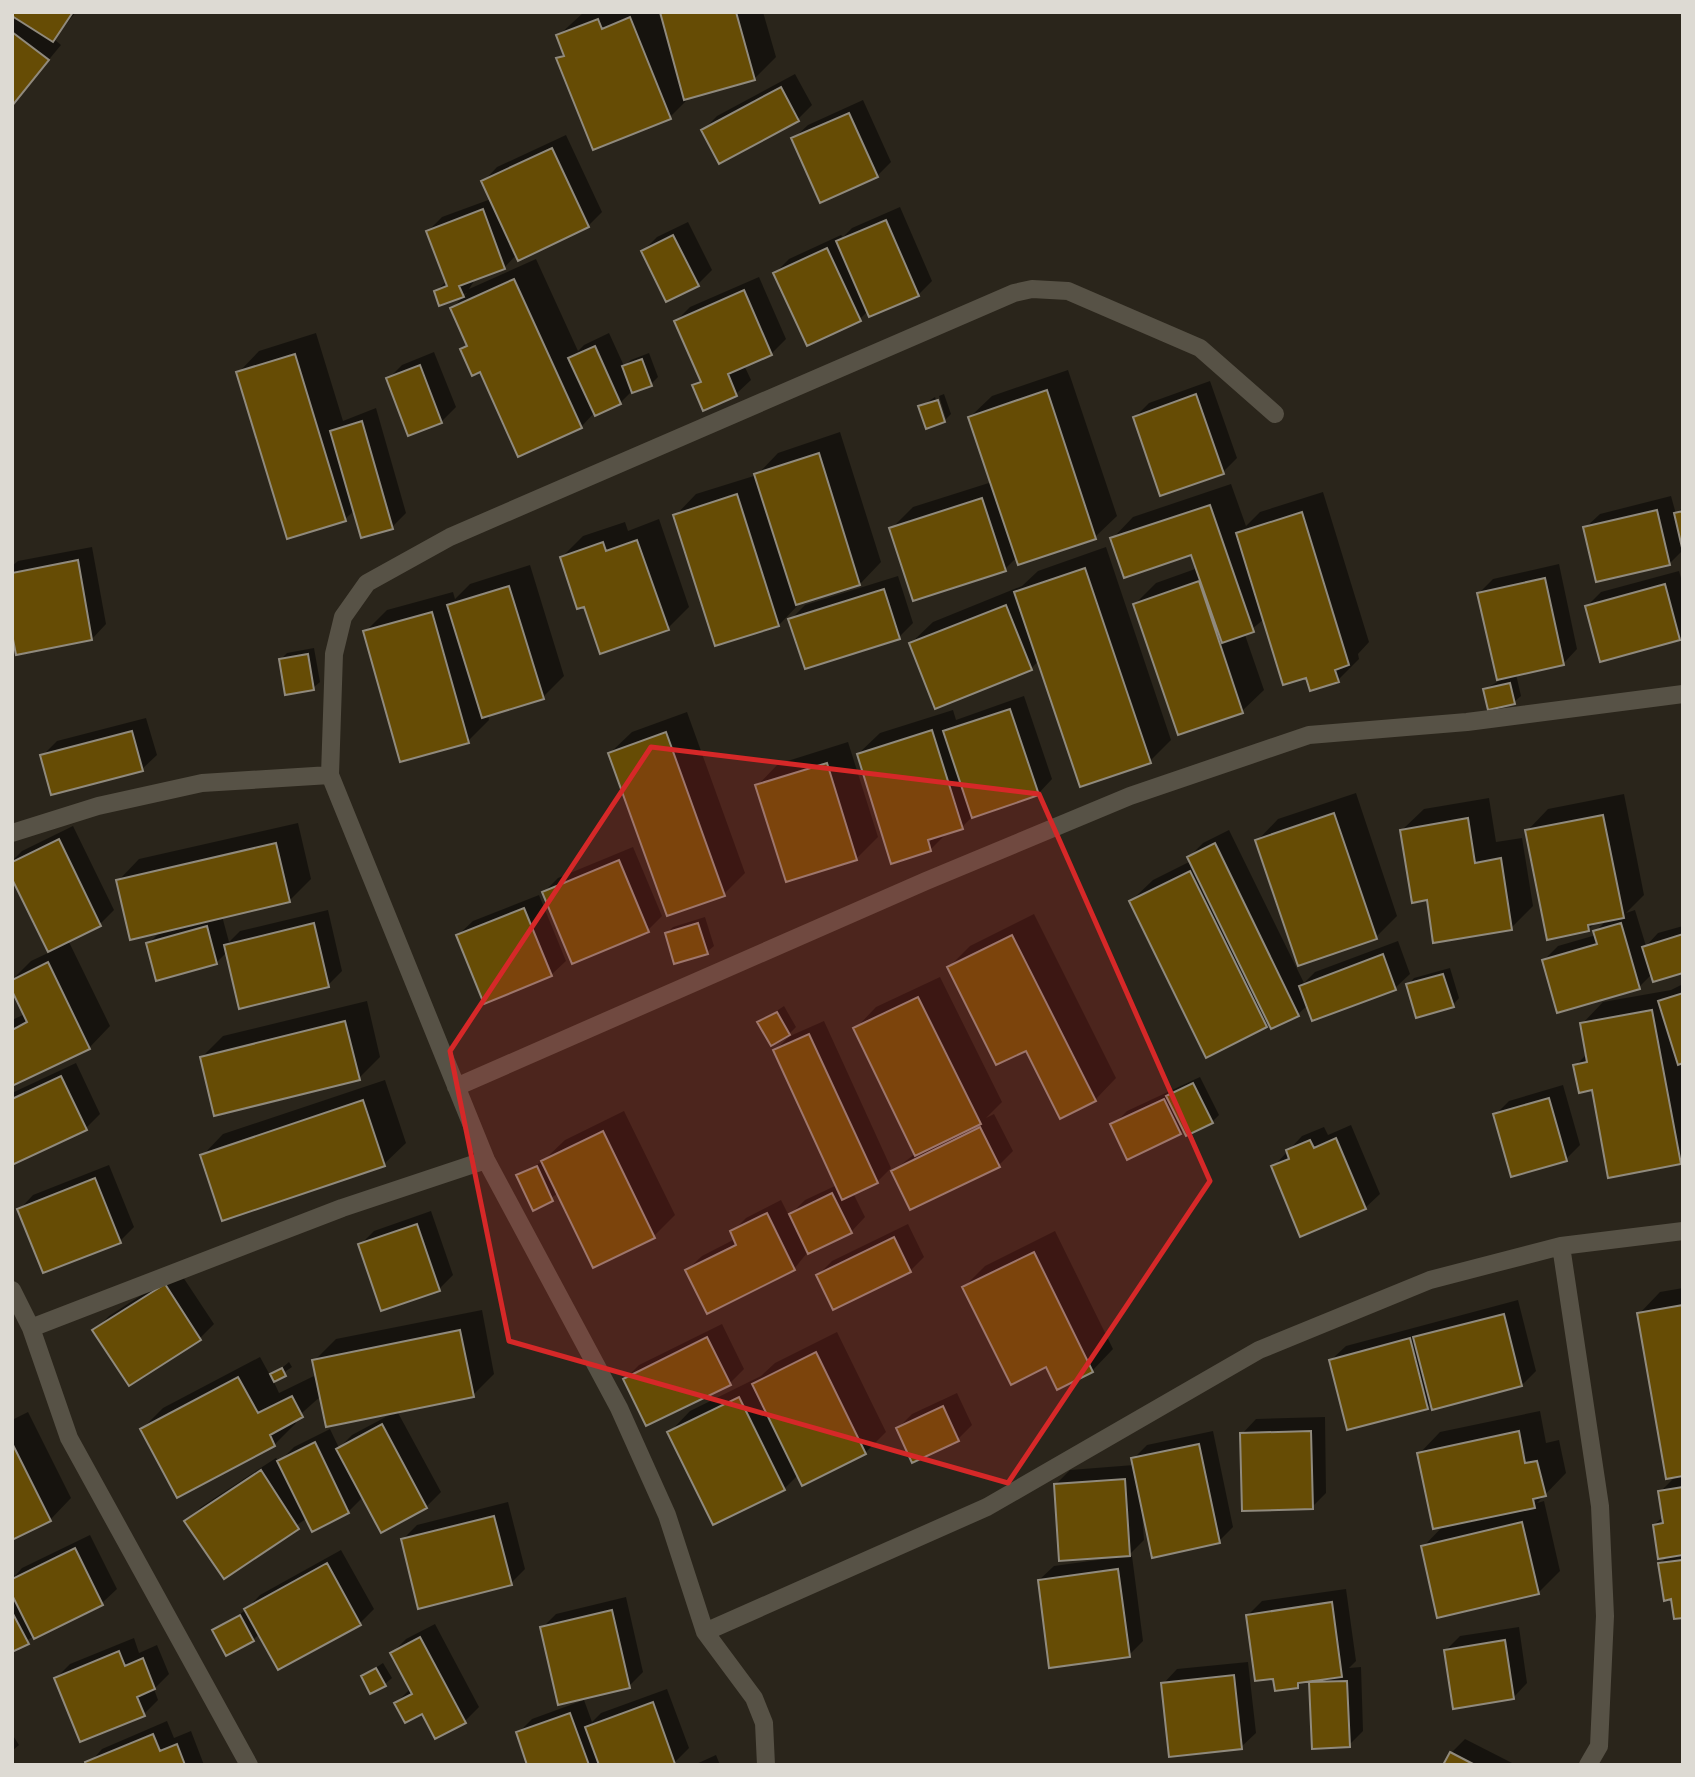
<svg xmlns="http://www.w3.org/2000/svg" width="1695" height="1777" viewBox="0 0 1695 1777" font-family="Roboto,sans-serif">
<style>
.shadow{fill:#0007}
.building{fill:#664c05;stroke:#908a7d;stroke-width:2}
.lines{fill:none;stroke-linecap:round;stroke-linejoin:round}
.minor{stroke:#575246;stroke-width:18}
.marked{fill:#d62828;fill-opacity:0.2;stroke:#d62828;stroke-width:5;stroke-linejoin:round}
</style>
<rect width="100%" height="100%" fill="#2a251b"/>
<path class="shadow" d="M 12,12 L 76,12 L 54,39 L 61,45 L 12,104 Z
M 584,12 L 658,12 L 661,19 L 661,12 L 763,12 L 776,57 L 754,79 L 691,96 L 670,117 L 558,58 L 565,52 L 558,36 Z
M 795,74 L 812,105 L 798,119 L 703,130 L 717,116 Z
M 863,100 L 891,162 L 877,176 L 793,139 L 808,125 Z
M 566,135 L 602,212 L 588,226 L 517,254 L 504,268 L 476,278 L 469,289 L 536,259 L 578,351 L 584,345 L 609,333 L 624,366 L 631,360 L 649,353 L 658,377 L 651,384 L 632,391 L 620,403 L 595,412 L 581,427 L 481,370 L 463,350 L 468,344 L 452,308 L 467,293 L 440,304 L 436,291 L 447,281 L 428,231 L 442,217 L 491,199 L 483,182 L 497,167 Z
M 900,207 L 932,281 L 918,295 L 868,311 L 860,319 L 775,273 L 789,259 L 841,235 L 843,237 L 852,228 Z
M 688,222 L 712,270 L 698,284 L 643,251 L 657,237 Z
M 759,277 L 786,339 L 771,354 L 744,365 L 751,380 L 736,394 L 704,409 L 694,386 L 701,379 L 676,321 L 690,307 Z
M 316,333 L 343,421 L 376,408 L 406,513 L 392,527 L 355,510 L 345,519 L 238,373 L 259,351 Z
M 434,352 L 456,407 L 441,422 L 409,433 L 388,379 L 402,365 Z
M 1068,370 L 1117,516 L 1095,537 L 1017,557 L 1005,569 L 891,529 L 913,507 L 992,482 L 970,417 L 992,396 Z
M 1210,381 L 1237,458 L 1223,472 L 1135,417 L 1149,403 Z
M 944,394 L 951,414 L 946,419 L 939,396 Z
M 935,397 L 942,419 L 945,419 L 944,421 L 920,407 Z
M 840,432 L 881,562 L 860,584 L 800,603 L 779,625 L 675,516 L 696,494 L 757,475 L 778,453 Z
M 1231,484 L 1246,526 L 1260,512 L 1323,492 L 1369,642 L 1358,654 L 1359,659 L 1338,680 L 1307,675 L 1264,619 L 1245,635 L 1264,690 L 1242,711 L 1179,733 L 1135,604 L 1156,583 L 1198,568 L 1193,552 L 1112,539 L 1133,517 Z
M 1671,496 L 1676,514 L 1683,507 L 1683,550 L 1670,563 L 1585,528 L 1600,514 Z
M 659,519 L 689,607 L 668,628 L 585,604 L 562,557 L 583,536 L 625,522 L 628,531 Z
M 92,547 L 106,624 L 92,639 L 12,624 L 12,566 L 18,561 Z
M 1106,547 L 1171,740 L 1150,761 L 1039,660 L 1031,669 L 911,643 L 933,622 L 1022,586 L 1038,571 Z
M 1559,564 L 1577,649 L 1563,664 L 1516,674 L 1521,696 L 1514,702 L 1485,689 L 1499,681 L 1479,593 L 1493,579 Z
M 530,565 L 564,676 L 543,697 L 488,714 L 489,720 L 468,741 L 365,632 L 387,610 L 453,592 L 455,599 L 470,584 Z
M 1679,571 L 1683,585 L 1683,635 L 1679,638 L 1587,606 L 1601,592 Z
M 898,576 L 913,623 L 899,637 L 790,620 L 805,605 Z
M 314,648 L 320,682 L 313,688 L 281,659 L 287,653 Z
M 1024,696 L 1052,779 L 1038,794 L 973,816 L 962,827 L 948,832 L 930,850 L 858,754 L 880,733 L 953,710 L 956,720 Z
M 687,712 L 745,873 L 724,894 L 610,753 L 632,732 Z
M 146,718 L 157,755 L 142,769 L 42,756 L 57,741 Z
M 848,742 L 878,837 L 857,858 L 787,880 L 757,786 L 778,764 Z
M 1356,793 L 1397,916 L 1376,937 L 1257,841 L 1278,819 Z
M 1624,794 L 1644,895 L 1626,913 L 1635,910 L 1646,946 L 1658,933 L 1683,926 L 1683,971 L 1652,974 L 1639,987 L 1544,960 L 1558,946 L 1596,935 L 1595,932 L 1607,920 L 1596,922 L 1588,930 L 1527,831 L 1548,809 Z
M 1489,798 L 1496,842 L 1522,838 L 1533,906 L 1511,928 L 1428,898 L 1402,830 L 1424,809 Z
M 298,823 L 311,879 L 289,901 L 222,916 L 229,942 L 240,931 L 328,910 L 342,971 L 328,985 L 227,952 L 216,963 L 148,944 L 161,931 L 118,881 L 139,859 Z
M 73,826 L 114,910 L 100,924 L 68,940 L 110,1026 L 89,1048 L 12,1084 L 12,1020 L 25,1014 L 12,980 L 31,961 L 50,952 L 12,875 L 12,861 L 22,851 Z
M 1229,830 L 1304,983 L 1315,972 L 1398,941 L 1410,974 L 1395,988 L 1313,1019 L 1308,1005 L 1298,1014 L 1272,1026 L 1270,1022 L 1266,1026 L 1131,901 L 1153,880 L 1191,861 L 1189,857 L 1203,843 Z
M 633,847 L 662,916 L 648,930 L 544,892 L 558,878 Z
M 539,895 L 566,961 L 551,975 L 458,935 L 473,921 Z
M 1034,914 L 1116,1078 L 1095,1100 L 1026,1048 L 949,967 L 970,946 Z
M 705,917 L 714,946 L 707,952 L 667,933 L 673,927 Z
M 1450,968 L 1459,998 L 1453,1005 L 1408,985 L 1414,978 Z
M 940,977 L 1002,1102 L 986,1118 L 994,1114 L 1013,1151 L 999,1165 L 893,1171 L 916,1153 L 855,1029 L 876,1007 Z
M 1683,984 L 1683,1160 L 1680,1163 L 1594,1088 L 1575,1066 L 1587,1054 L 1582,1024 L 1603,1002 L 1671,990 Z
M 367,1001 L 380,1057 L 359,1078 L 202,1057 L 223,1036 Z
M 784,1006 L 796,1027 L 789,1034 L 759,1023 Z
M 824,1021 L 891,1168 L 877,1182 L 853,1193 L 865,1217 L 851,1232 L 807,1253 L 794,1269 L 687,1270 L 702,1256 L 735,1239 L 732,1232 L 746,1218 L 781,1200 L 789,1216 L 805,1200 L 837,1185 L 775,1050 L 790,1036 Z
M 76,1063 L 100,1114 L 86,1128 L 12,1164 L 12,1093 Z
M 1200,1077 L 1219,1115 L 1212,1122 L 1180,1132 L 1113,1125 L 1127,1111 Z
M 385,1080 L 406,1143 L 384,1164 L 223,1219 L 202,1156 L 223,1134 Z
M 1563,1085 L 1580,1145 L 1566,1159 L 1495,1115 L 1509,1101 Z
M 624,1111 L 675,1215 L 654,1236 L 559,1193 L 534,1208 L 519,1176 L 544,1160 L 565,1140 Z
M 1351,1125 L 1380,1194 L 1365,1208 L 1273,1167 L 1302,1136 L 1324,1127 L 1328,1135 Z
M 109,1165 L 134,1227 L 120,1241 L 19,1210 L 33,1195 Z
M 431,1211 L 453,1275 L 439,1289 L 360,1245 L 374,1231 Z
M 908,1224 L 924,1257 L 910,1271 L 818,1275 L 832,1261 Z
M 1055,1231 L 1113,1349 L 1092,1371 L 964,1287 L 985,1266 Z
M 179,1271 L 214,1324 L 200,1338 L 95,1330 L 109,1316 Z
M 1683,1288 L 1683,1616 L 1660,1564 L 1668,1556 L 1654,1525 L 1664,1516 L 1660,1492 L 1676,1476 L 1639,1314 L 1660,1292 Z
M 1518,1300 L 1536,1371 L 1522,1385 L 1432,1403 L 1427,1407 L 1331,1360 L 1346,1346 Z
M 482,1310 L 494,1374 L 473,1395 L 397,1411 L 441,1492 L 426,1507 L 382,1530 L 363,1497 L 348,1512 L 312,1529 L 307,1518 L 224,1577 L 187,1521 L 201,1507 L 276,1458 L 279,1462 L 294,1447 L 330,1429 L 339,1448 L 352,1435 L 395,1412 L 321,1396 L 294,1420 L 296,1423 L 274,1445 L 142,1429 L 163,1408 L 260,1357 L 271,1377 L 289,1362 L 292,1367 L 273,1380 L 279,1393 L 314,1376 L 318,1384 L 314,1361 L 336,1339 Z
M 722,1324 L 744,1369 L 729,1384 L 625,1379 L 639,1365 Z
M 837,1332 L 886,1432 L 865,1453 L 798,1475 L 784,1489 L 669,1433 L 690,1411 L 761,1376 L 775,1363 Z
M 957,1393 L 972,1425 L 958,1439 L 898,1428 L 912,1414 Z
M 1540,1411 L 1546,1443 L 1559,1440 L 1566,1473 L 1537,1503 L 1544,1501 L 1560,1571 L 1538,1593 L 1423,1547 L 1444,1525 L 1419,1454 L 1440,1432 Z
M 28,1412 L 71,1498 L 50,1520 L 12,1538 L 12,1420 Z
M 1325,1417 L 1326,1493 L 1312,1507 L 1242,1434 L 1256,1419 Z
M 1213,1431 L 1233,1527 L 1219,1541 L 1142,1513 L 1144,1540 L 1128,1556 L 1132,1556 L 1143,1641 L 1129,1655 L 1039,1580 L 1054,1566 L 1112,1558 L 1056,1484 L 1070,1470 L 1134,1465 L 1133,1459 L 1147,1445 Z
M 508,1502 L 525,1569 L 511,1583 L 403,1539 L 417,1525 Z
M 90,1535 L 117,1589 L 102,1603 L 34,1636 L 12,1650 L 12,1571 L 15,1576 L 22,1568 Z
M 341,1550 L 374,1609 L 360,1623 L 259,1634 L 253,1640 L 214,1630 L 246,1610 L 260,1595 Z
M 1346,1589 L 1356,1661 L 1349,1668 L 1361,1667 L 1363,1731 L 1349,1745 L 1311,1683 L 1316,1678 L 1304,1680 L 1298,1686 L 1275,1677 L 1248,1615 L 1262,1601 Z
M 626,1597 L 643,1672 L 629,1686 L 542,1628 L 556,1614 Z
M 435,1624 L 479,1707 L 465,1721 L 396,1703 L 411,1688 L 392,1653 L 406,1639 Z
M 1519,1627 L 1527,1683 L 1513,1698 L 1446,1650 L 1460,1636 Z
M 134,1638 L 139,1653 L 157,1645 L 169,1674 L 154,1689 L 158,1700 L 144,1714 L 56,1678 L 70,1664 Z
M 1248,1662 L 1256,1733 L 1241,1747 L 1163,1684 L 1177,1669 Z
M 383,1663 L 392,1678 L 385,1684 L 363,1676 Z
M 667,1689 L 689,1748 L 675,1762 L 529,1765 L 518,1733 L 532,1719 L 584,1700 L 592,1722 L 601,1713 Z
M 167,1721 L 174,1738 L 191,1731 L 204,1765 L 88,1765 L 102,1749 Z
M 12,1734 L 19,1745 L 12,1751 Z
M 1465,1739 L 1516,1765 L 1445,1765 L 1451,1753 Z
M 716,1755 L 720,1765 L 694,1765 Z"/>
<path class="building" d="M 12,12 L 73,12 L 53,42 L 12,16 Z
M 660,12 L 736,12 L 755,80 L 684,100 Z
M 630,17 L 671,119 L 593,150 L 556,58 L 564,56 L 556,35 L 598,19 L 602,29 Z
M 12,32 L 49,60 L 12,106 Z
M 781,87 L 799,121 L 719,164 L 701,130 Z
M 849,113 L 878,177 L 820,203 L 791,138 Z
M 552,148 L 589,227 L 518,261 L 481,181 Z
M 483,209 L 505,269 L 459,286 L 464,297 L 439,306 L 434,291 L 447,286 L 426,231 Z
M 886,220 L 919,296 L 869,317 L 836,241 Z
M 673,235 L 699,286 L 666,302 L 641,251 Z
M 827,248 L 861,321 L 807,346 L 773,273 Z
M 514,279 L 582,428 L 518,457 L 480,372 L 472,376 L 460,349 L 467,346 L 450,308 Z
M 744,290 L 772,355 L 728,374 L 737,396 L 703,411 L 692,385 L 701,382 L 674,321 Z
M 595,346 L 621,404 L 595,416 L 568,358 Z
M 295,354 L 346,521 L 287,539 L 236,372 Z
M 642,359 L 652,386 L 632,393 L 622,366 Z
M 420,365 L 442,423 L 408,436 L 386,378 Z
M 1047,390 L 1096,539 L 1018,565 L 968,417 Z
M 1196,394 L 1224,474 L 1160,496 L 1133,417 Z
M 938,400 L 945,422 L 926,429 L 918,406 Z
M 362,421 L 393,529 L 361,538 L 330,431 Z
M 819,453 L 860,585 L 796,605 L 754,474 Z
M 737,494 L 779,626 L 715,646 L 673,515 Z
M 982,498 L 1006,571 L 913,601 L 889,528 Z
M 1210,505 L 1254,632 L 1222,643 L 1191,555 L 1124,578 L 1110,538 Z
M 1657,510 L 1670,565 L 1596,582 L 1583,527 Z
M 1683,511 L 1683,552 L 1674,513 Z
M 1302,512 L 1349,665 L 1335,670 L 1339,682 L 1310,691 L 1306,678 L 1283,685 L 1236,533 Z
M 637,540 L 669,630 L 600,654 L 584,607 L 577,609 L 560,557 L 603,542 L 606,551 Z
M 78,560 L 92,640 L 16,655 L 12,634 L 12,573 Z
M 1085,568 L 1151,763 L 1080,787 L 1014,592 Z
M 1545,578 L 1564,665 L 1497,680 L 1477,593 Z
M 1199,581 L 1243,713 L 1178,735 L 1133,604 Z
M 1665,584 L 1680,640 L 1600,662 L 1585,606 Z
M 509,586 L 544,699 L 482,718 L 447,605 Z
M 884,589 L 900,639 L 805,669 L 788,619 Z
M 1006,605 L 1032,670 L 935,709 L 909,643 Z
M 432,612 L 469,743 L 400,762 L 363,631 Z
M 308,654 L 314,690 L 285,695 L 279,659 Z
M 1510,683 L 1515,704 L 1488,710 L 1483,689 Z
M 1010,709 L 1039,795 L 972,818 L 943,731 Z
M 932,730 L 963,829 L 928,840 L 931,851 L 891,864 L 857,754 Z
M 132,731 L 143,771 L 51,795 L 40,755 Z
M 666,732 L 725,896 L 667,916 L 608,753 Z
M 827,763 L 857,860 L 786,882 L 755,785 Z
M 1334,813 L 1377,939 L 1298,966 L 1255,840 Z
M 1603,815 L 1624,918 L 1588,925 L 1589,931 L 1547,940 L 1525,830 Z
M 1468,818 L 1475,863 L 1501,858 L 1512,930 L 1433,943 L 1427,900 L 1412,903 L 1400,830 Z
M 59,839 L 101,926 L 48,952 L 12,879 L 12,862 Z
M 276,843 L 290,902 L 130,940 L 116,880 Z
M 1215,843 L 1299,1016 L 1271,1029 L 1187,857 Z
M 619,860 L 649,932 L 572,964 L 542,892 Z
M 1190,871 L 1267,1027 L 1206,1058 L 1129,901 Z
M 524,908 L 552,976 L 484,1004 L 456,935 Z
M 314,923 L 329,987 L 239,1009 L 224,945 Z
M 698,923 L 708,954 L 674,964 L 665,933 Z
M 1621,923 L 1640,989 L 1557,1013 L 1542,960 L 1597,944 L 1593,931 Z
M 207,926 L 217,964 L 156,981 L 146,943 Z
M 1683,934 L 1683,973 L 1653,982 L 1642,947 Z
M 1012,935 L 1096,1101 L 1060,1119 L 1026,1051 L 996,1065 L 947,967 Z
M 1383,954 L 1396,990 L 1312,1021 L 1299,986 Z
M 48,962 L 90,1049 L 12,1086 L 12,1030 L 27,1022 L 12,991 L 12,980 Z
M 1443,974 L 1454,1007 L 1416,1018 L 1406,984 Z
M 1683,993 L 1683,1063 L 1678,1065 L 1658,1001 Z
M 918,997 L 981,1124 L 915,1156 L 853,1028 Z
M 1652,1010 L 1681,1164 L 1608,1178 L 1592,1090 L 1579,1093 L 1573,1065 L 1587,1062 L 1580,1023 Z
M 777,1012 L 790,1035 L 771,1046 L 757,1022 Z
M 345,1021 L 360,1080 L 214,1116 L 200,1057 Z
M 809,1034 L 878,1183 L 842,1200 L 773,1050 Z
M 61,1076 L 87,1130 L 12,1165 L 12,1099 Z
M 1193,1083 L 1213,1123 L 1186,1136 L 1166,1096 Z
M 1549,1098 L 1567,1161 L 1511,1177 L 1493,1114 Z
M 1164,1099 L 1181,1134 L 1127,1160 L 1110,1124 Z
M 363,1100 L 385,1166 L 222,1221 L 200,1155 Z
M 980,1127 L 1000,1167 L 910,1210 L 891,1171 Z
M 603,1131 L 655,1238 L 593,1268 L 541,1161 Z
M 1336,1138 L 1366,1209 L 1300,1237 L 1271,1166 L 1289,1159 L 1286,1150 L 1310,1140 L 1314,1148 Z
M 537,1166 L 553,1201 L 533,1211 L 516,1175 Z
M 95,1178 L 121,1243 L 43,1273 L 17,1209 Z
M 832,1193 L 852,1233 L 808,1254 L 789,1214 Z
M 767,1213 L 795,1270 L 707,1314 L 685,1270 L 736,1245 L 730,1231 Z
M 417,1224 L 440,1291 L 381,1311 L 358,1244 Z
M 894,1237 L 911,1272 L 833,1310 L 816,1275 Z
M 1034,1252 L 1093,1372 L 1057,1390 L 1046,1367 L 1011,1385 L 962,1287 Z
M 165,1284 L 201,1340 L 129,1386 L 92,1330 Z
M 1683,1305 L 1683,1476 L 1666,1479 L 1637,1313 Z
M 1504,1314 L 1522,1386 L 1432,1410 L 1413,1337 Z
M 460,1330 L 474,1397 L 326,1427 L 312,1360 Z
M 707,1337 L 731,1385 L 646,1426 L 623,1379 Z
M 1410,1338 L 1428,1409 L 1347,1430 L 1329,1360 Z
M 816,1352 L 866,1454 L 802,1486 L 752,1384 Z
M 282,1368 L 286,1376 L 274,1382 L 270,1374 Z
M 238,1377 L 258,1413 L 292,1396 L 303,1417 L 270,1435 L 275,1446 L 177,1498 L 140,1429 Z
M 739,1397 L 785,1490 L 713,1525 L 667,1432 Z
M 943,1406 L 959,1441 L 912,1463 L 896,1428 Z
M 382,1424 L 427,1508 L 381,1533 L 336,1449 Z
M 1311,1431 L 1313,1509 L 1242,1511 L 1240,1433 Z
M 1519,1431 L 1525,1463 L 1537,1461 L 1546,1496 L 1533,1499 L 1535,1508 L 1433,1529 L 1417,1453 Z
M 315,1442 L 349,1513 L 312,1532 L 277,1461 Z
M 12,1443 L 51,1521 L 12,1540 Z
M 1199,1444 L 1220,1543 L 1152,1558 L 1131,1458 Z
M 261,1470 L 299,1529 L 224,1579 L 184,1521 Z
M 1125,1479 L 1130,1556 L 1059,1561 L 1054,1484 Z
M 1683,1487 L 1683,1555 L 1658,1559 L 1653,1525 L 1663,1523 L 1658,1491 Z
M 494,1516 L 512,1585 L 418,1609 L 401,1539 Z
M 1522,1522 L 1539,1594 L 1437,1618 L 1421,1546 Z
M 75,1548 L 103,1605 L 34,1639 L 12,1595 L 12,1579 Z
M 1683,1560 L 1683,1618 L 1674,1619 L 1671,1599 L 1664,1601 L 1658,1563 Z
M 327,1563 L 361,1625 L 278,1670 L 244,1609 Z
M 1118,1569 L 1130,1657 L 1049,1668 L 1038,1580 Z
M 1332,1602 L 1342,1677 L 1298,1683 L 1298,1688 L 1275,1691 L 1273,1679 L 1255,1681 L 1246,1615 Z
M 612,1610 L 630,1688 L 558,1705 L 540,1627 Z
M 12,1612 L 29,1644 L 12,1652 Z
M 240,1615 L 254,1641 L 226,1656 L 212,1630 Z
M 420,1637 L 466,1723 L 435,1739 L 422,1714 L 405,1723 L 394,1703 L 412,1694 L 390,1653 Z
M 1505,1640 L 1514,1699 L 1453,1709 L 1444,1650 Z
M 119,1651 L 125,1666 L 143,1658 L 155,1689 L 137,1697 L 145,1716 L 80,1742 L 54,1678 Z
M 376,1668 L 386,1686 L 370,1694 L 361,1676 Z
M 1234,1675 L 1242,1749 L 1169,1757 L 1161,1683 Z
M 1347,1681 L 1350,1747 L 1312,1749 L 1309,1682 Z
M 653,1702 L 675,1764 L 599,1765 L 585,1727 Z
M 570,1713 L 589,1765 L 527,1765 L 516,1732 Z
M 153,1734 L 160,1751 L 177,1744 L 185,1765 L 86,1765 L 85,1762 Z
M 1450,1752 L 1475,1765 L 1443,1765 Z"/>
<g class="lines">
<path class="minor" d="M 12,833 L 98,806 L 202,783 L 330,775
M 456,1087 L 926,881 L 1130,796 L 1309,735 L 1467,722 L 1683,694
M 1561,1246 L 1600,1506 L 1605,1616 L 1599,1746 L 1588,1765
M 12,1290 L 31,1328 L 69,1438 L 249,1765
M 31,1328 L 342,1208 L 486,1160
M 705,1632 L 987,1507 L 1259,1350 L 1430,1280 L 1561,1246 L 1683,1231
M 766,1765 L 764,1723 L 754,1698 L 705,1632 L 667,1515 L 619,1408 L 486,1160 L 330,775 L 334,654 L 343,617 L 367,583 L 450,537 L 1014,293 L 1032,289 L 1068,291 L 1200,348 L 1275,414"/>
</g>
<path class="marked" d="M 651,747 L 1039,794 L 1210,1181 L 1008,1483 L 509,1341 L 450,1051 Z"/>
<rect width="1695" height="1777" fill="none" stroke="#dddad3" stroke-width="28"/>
</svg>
